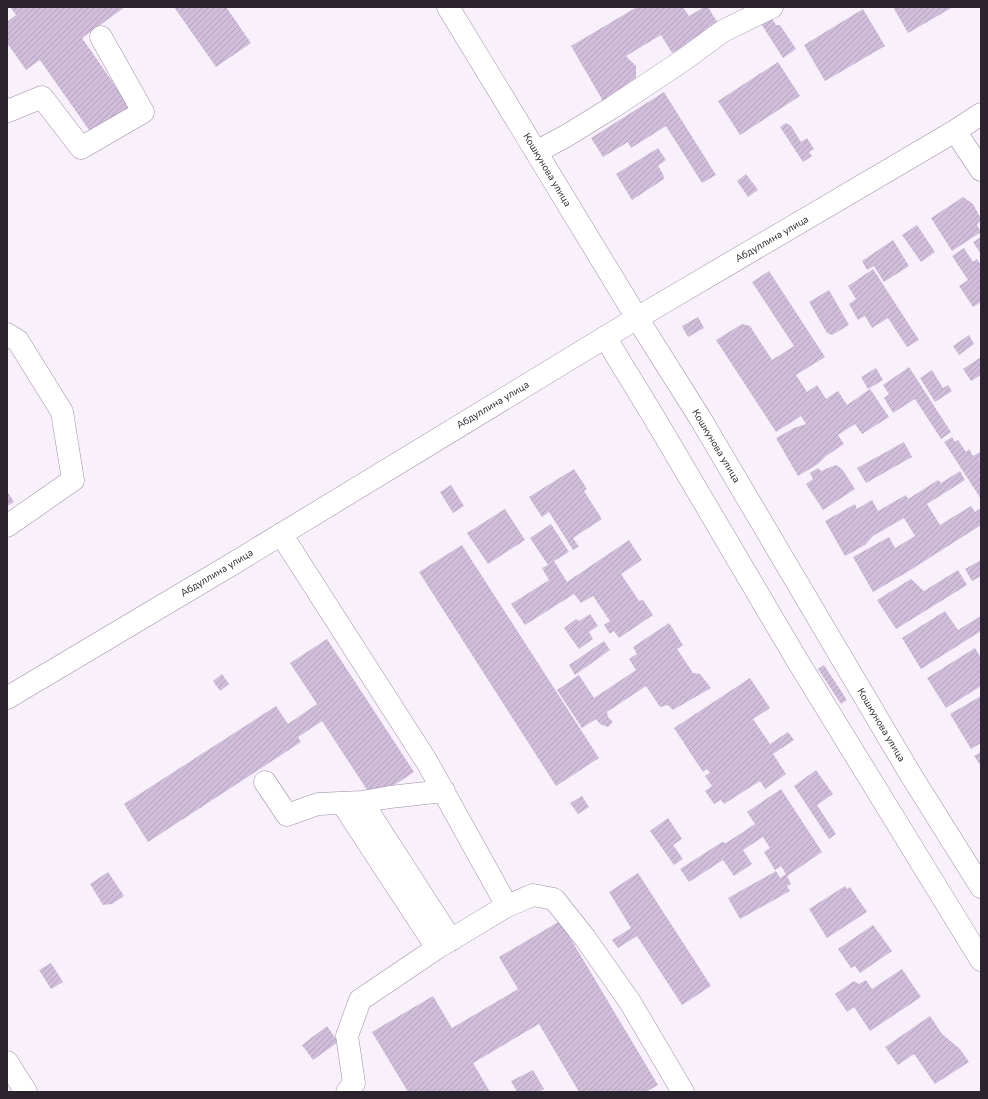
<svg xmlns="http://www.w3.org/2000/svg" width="988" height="1099" viewBox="0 0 988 1099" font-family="'Nunito Sans',sans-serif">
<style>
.building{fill:url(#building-hatch)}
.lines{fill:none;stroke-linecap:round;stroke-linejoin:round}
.minor-casing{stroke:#9e8da6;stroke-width:23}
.minor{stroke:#fff;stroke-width:22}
.labels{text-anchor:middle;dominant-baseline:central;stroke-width:3;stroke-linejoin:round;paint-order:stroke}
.street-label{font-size:10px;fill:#2b242e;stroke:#fff}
</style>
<defs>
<pattern id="building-hatch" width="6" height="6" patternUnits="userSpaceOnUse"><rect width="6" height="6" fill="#d0bdda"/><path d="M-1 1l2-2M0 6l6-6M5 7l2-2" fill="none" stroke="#b3a2bb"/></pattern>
</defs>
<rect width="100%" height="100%" fill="#f8f1fc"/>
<path class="building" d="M 10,7 L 125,7 L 82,38 L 132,110 L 94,137 L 40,60 L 26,70 L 7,43 L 7,22 L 16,15 Z
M 174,7 L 226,7 L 251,43 L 216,67 Z
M 637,7 L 683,7 L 689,16 L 704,7 L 708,7 L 719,25 L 672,53 L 661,35 L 626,56 L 636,66 L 636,81 L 603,101 L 571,46 Z
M 893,7 L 953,7 L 908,33 Z
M 863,9 L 885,46 L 825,81 L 804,45 Z
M 768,12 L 776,25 L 780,25 L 796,49 L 783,58 L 758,19 Z
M 778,62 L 800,96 L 740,135 L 718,101 Z
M 664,92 L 716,175 L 702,183 L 666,126 L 631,148 L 628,142 L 603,157 L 591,138 Z
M 786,123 L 791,126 L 801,142 L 807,138 L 814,149 L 809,152 L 812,156 L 803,162 L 780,127 Z
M 658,148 L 666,160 L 658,166 L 663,174 L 664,179 L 632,200 L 616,174 Z
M 746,174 L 758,190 L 748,197 L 737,181 Z
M 963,197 L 973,204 L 981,219 L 977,225 L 981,232 L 952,251 L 931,218 Z
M 917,225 L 935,252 L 921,262 L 902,235 Z
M 981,237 L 981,254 L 973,242 Z
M 893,240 L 909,266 L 884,282 L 874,266 L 867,270 L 862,261 Z
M 964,248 L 973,262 L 977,259 L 981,265 L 981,302 L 973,307 L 959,286 L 968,280 L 952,256 Z
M 873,269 L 919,340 L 907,347 L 888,318 L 872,328 L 865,316 L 858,320 L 849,304 L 856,299 L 848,286 Z
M 769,271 L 825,357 L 796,375 L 807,392 L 817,385 L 826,399 L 838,391 L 847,405 L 870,389 L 889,417 L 862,434 L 855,424 L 838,435 L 844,444 L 826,456 L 818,464 L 798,476 L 776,438 L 794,428 L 806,424 L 801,416 L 776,432 L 716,340 L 742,324 L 750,326 L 772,360 L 794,346 L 752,282 Z
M 829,290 L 849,325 L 832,335 L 827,333 L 809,302 Z
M 698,317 L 704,328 L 688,337 L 682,326 Z
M 969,335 L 974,344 L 959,355 L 953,346 Z
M 981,357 L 981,375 L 971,381 L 963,369 Z
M 909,367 L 951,432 L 941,439 L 915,399 L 893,413 L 884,398 L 889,394 L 883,385 Z
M 876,368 L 883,380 L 868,389 L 861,377 Z
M 932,370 L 943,388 L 948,385 L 952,391 L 935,402 L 920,378 Z
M 952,437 L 955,442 L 958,440 L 966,452 L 969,449 L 973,456 L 980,452 L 981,454 L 981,459 L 979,460 L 981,463 L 981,473 L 979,474 L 981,478 L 981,499 L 944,442 Z
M 904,442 L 912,457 L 866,483 L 857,468 Z
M 836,465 L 842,469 L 855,489 L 823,510 L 806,484 L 813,479 L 810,473 L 818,468 L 821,471 Z
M 574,469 L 587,489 L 584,491 L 602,519 L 573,538 L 579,547 L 573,550 L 549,512 L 542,517 L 529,497 Z
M 960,471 L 965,480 L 927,504 L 940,525 L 971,506 L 975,512 L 981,508 L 981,525 L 909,571 L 899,555 L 909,571 L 873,592 L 853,557 L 889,537 L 895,548 L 915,536 L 904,518 L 873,536 L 865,545 L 845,556 L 825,521 L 855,504 L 857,509 L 872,500 L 878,511 L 906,495 L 908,499 L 938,480 L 941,483 Z
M 451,485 L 464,506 L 453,513 L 440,492 Z
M 7,491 L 14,502 L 7,506 Z
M 505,509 L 525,540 L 488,564 L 467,533 Z
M 551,524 L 569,552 L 554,561 L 567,582 L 629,540 L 642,560 L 621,574 L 639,601 L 643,600 L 653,615 L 619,638 L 614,631 L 610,634 L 604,625 L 610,621 L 593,596 L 581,603 L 574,594 L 525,625 L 511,604 L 549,580 L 542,568 L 548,565 L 530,538 Z
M 462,545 L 599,758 L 556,786 L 419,572 Z
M 981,560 L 981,576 L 972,581 L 965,569 Z
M 958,570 L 967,585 L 896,629 L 877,600 L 911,579 L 924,591 Z
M 945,611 L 958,630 L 981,616 L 981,631 L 921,669 L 902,638 Z
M 590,614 L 598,626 L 589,632 L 593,639 L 579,649 L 564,628 L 576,619 L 579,621 Z
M 669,623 L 683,645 L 677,649 L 693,673 L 700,674 L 711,688 L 673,710 L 668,705 L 660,707 L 646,686 L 607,712 L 608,717 L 613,722 L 608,727 L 600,724 L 596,719 L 582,728 L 557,690 L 579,675 L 594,698 L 636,670 L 629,659 L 637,654 L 633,647 Z
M 327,639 L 414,772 L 373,799 L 322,721 L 298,737 L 301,742 L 148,842 L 124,804 L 276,706 L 288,724 L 317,704 L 290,663 Z
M 604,641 L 610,650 L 575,675 L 569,665 Z
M 975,648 L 981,658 L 981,686 L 946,708 L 927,678 Z
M 824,665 L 847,700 L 841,704 L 818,669 Z
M 222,674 L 229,684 L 220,691 L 213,681 Z
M 750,678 L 770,708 L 753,719 L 770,744 L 788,732 L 794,740 L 773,754 L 786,774 L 765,789 L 760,781 L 724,804 L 721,800 L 714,804 L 705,791 L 712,786 L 705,776 L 710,773 L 707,769 L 703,772 L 674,728 Z
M 981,696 L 981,743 L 971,749 L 950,714 Z
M 981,752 L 981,766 L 974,756 Z
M 816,770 L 833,794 L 817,805 L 836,834 L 829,839 L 794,786 Z
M 781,789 L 822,852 L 787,876 L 791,884 L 787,886 L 790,891 L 740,919 L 728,898 L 776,871 L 780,878 L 786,874 L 781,866 L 775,870 L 764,852 L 770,848 L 763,837 L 743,850 L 752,864 L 734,876 L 723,860 L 689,882 L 680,869 L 722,842 L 726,843 L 755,824 L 747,812 Z
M 582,796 L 589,807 L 578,814 L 570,803 Z
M 668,818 L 682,839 L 673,845 L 683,859 L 674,865 L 650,831 Z
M 108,872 L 124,896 L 112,904 L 103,905 L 90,884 Z
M 638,873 L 711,986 L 682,1005 L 637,936 L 618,948 L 612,940 L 631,928 L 609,892 Z
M 845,886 L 847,889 L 850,887 L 867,912 L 827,938 L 809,909 Z
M 560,921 L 658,1085 L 646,1092 L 579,1092 L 539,1024 L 473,1063 L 490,1092 L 408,1092 L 372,1032 L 433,996 L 452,1028 L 518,989 L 499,957 Z
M 873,925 L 892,951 L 860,973 L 855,966 L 851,968 L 838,949 Z
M 51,963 L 63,982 L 51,989 L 39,970 Z
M 902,969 L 921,997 L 870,1031 L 854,1007 L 847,1012 L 835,994 L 854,981 L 859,984 L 866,980 L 872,989 Z
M 930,1016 L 942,1034 L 960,1049 L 969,1062 L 935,1084 L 914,1054 L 898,1065 L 885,1047 Z
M 327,1026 L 338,1042 L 313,1060 L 302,1045 Z
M 533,1070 L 544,1089 L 538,1092 L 517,1092 L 511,1081 Z"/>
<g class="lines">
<defs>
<path id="minor" d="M 448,7 L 637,318 L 700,418 L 909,772 L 981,887
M 7,109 L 8,111 L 42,97 L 81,148 L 143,112 L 101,37
M 955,131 L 981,170
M 536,152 L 566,136 L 613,107 L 682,61 L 723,31 L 772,7
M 7,334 L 18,341 L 62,412 L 73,480 L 7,526
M 605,337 L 655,419 L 797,660 L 981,960
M 281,534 L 427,762 L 507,906 L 437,948 L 360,1000 L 347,1036 L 354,1083 L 347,1092
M 7,698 L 229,566 L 637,318 L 955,131 L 981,114
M 265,782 L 287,815 L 318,804 L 362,802 L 451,940
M 362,802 L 390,797 L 444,791
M 342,803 L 437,948
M 507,906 L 533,895 L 554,899 L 585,938 L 630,1002 L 683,1092
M 7,1062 L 26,1092"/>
</defs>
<use href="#minor" class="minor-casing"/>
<use href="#minor" class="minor"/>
</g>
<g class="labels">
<g class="street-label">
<text transform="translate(547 170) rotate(59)">Кошкунова улица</text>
<text transform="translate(772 239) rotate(-30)">Абдуллина улица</text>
<text transform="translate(493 405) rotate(-31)">Абдуллина улица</text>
<text transform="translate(716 446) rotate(59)">Кошкунова улица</text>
<text transform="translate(217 573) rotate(-31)">Абдуллина улица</text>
<text transform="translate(881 725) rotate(59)">Кошкунова улица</text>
</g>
</g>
<rect width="988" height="1099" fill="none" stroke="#2b242e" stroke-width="16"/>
</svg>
